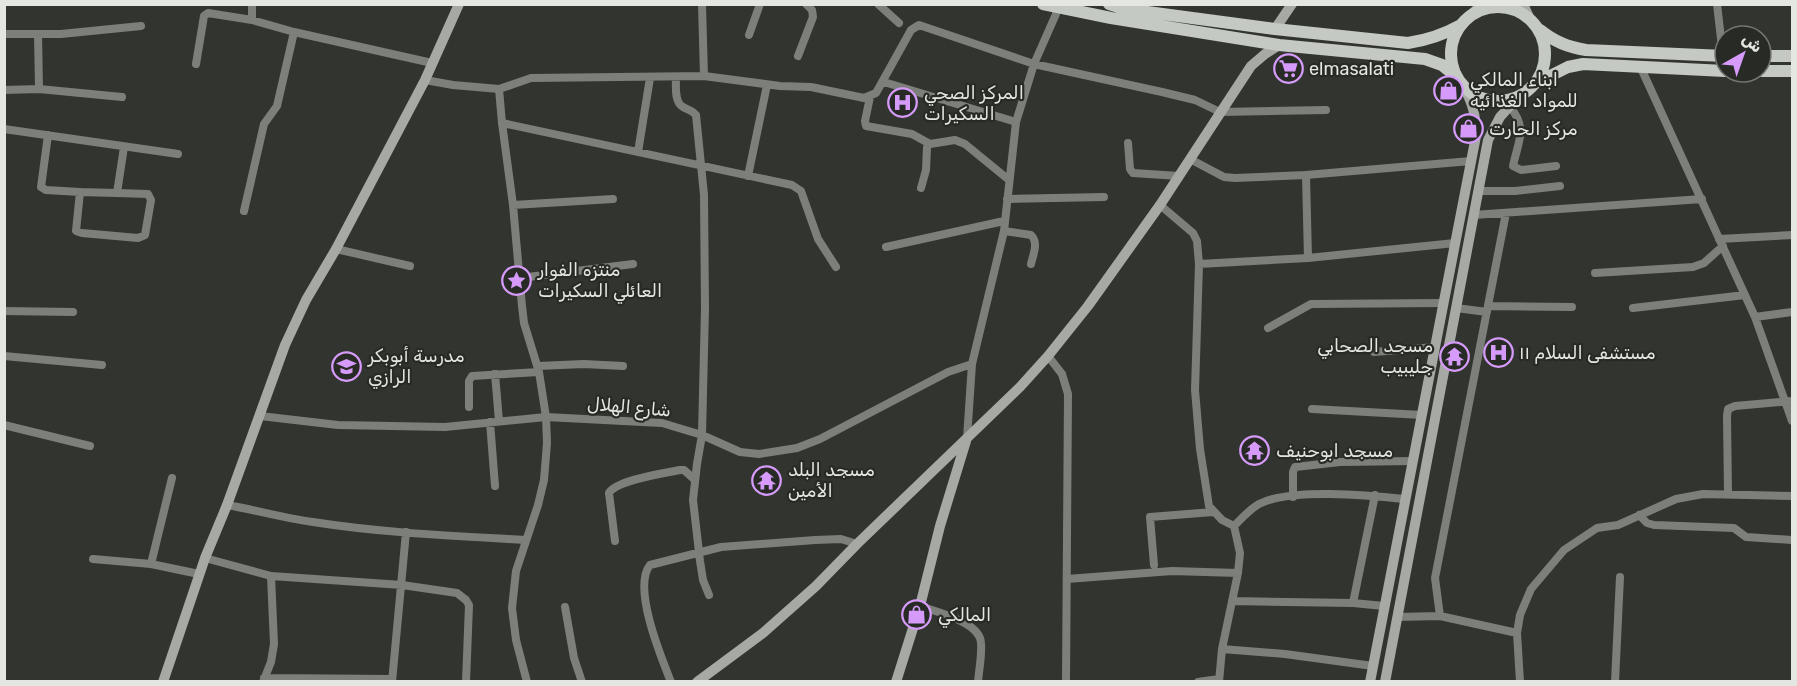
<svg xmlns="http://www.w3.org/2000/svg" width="1797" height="686" viewBox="0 0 1797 686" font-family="Rubik,Vazirmatn,sans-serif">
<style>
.built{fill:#383f33}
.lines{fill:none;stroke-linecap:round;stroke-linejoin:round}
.street{stroke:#7d7f7b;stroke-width:8}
.secondary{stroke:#a6a9a4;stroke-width:10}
.primary{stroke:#c5c9c3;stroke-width:12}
.labels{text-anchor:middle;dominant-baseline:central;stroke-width:4.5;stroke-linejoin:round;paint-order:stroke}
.poi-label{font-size:18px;fill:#e4e6e2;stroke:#282b25;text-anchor:start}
.street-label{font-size:18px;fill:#e4e6e2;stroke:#282b25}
</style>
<rect width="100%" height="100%" fill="#32352f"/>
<path class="built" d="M 1489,343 L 1511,344 L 1511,361 L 1482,360 L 1485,347 Z"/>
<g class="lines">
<path class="street" d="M 252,4 L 252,20
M 702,4 L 704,76
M 878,4 L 899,23
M 1717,4 L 1723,56
M 4,34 L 61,34 L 141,26
M 38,34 L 39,89
M 749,35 L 760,4
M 798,56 L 813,17 L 812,10 L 806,4
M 196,64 L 204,16 L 208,13 L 252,20 L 294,32 L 432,63
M 1640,66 L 1755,317 L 1792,421
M 676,77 C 676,85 674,103 683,107 C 688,110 692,110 696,115 L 704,195 L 705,308 L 702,435 L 697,464 L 693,500 L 700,561 L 703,580 L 709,595
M 425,80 L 453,85 L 499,89 L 531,78 L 704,76 L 780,86 L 811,87 L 864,98 L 876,93 L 911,30 L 919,25 L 1034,64 L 1162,92 L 1195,100 L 1220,112 L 1326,110
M 884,82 L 1016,122
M 499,89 L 502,123 L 513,205 L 522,306 L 524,323 L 539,372 L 546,417 L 547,443 L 544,480 L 538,505 L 516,571 L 512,608 L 516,640 L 527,682
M 4,90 L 39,89 L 122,97
M 870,97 L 865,121 L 866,126 L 912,134 L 930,144
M 1509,105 C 1528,129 1519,138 1513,166 L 1521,170 L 1556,166
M 502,123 L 792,185 L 801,191 L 818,239 L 836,267
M 4,129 L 178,154
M 48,135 L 41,187 L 46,190 L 80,192
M 1128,143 L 1130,169 L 1133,173 L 1179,176
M 638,152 L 650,78
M 1190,159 L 1224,177 L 1235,178 L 1306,175 L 1308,258
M 1306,175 L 1471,161
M 748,176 L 767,85
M 921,188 L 926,170 L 927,147 L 930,144 L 955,140 L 965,144 L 1009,180
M 1478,191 L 1515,191 L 1560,186
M 117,193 L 148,194 L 151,200 L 145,235 L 138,238 L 82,233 L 76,231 L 80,192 L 117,193 L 124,147
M 1007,199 L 1104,197
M 513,205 L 613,199
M 1160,205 L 1193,233 L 1197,241 L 1199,264 L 1195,390 L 1200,449 L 1209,506 L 1222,520 L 1234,526 L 1240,553 L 1238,573 L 1222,649 L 1219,682
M 244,211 L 264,124 L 277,106 L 294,32
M 1474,215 L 1702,199
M 1004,231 L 1031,235 C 1039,243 1033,255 1031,264
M 1719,239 L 1792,235
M 886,247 L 1004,221
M 336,249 L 410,266
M 1199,264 L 1308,258 L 1455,243
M 1595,273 L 1693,267 L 1704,263 L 1723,246
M 520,278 L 633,264
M 1488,306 L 1572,307
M 1456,308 L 1487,312
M 1633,308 L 1745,295
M 4,311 L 73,312
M 1755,317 L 1792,312
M 1268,328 L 1311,304 L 1443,303
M 1374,352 L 1435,347
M 4,356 L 102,365
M 1048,356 L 1062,374 L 1068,394 L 1066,682
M 538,366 L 584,364 L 623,366
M 495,374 L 499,421
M 469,407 L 469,381 L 472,376 L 539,372
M 1312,409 L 1422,415
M 260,416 L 338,425 L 445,427 L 546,417 L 662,423 L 702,435 L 740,452 L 759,454 L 797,448 L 820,439 L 948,372 L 972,364
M 490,422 L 495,486
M 4,425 L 90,446
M 967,438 L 972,364 L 1004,231 L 1016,122 L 1034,64 L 1056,14 L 1056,5
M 1728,494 L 1727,416 L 1728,409 L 1735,406 L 1792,401
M 1293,497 L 1293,472 L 1295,467 L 1340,462 L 1413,461
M 227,505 C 256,510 284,518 313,522 C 383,533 455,536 525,540
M 1639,515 L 1647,523 L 1654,525 L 1734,528 L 1746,537 L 1792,540
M 1234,526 C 1242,518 1250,509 1259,504 C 1290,488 1369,495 1404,499
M 615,541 L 609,493 C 616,480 665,473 680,470 L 684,470 L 695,480
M 205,558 L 271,576 L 274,644 L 271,662 L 263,682
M 93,559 L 151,564 L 199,574
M 151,564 L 172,478
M 1154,565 L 1150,517 L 1213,512
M 271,576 L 402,585 L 457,593 L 466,600 L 469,605 L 466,682
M 1067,579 L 1172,571 L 1238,573
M 1232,601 L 1353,603 L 1375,495
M 1353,603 L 1384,606
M 920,606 C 937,612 980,622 981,643 C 982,656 979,669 978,682
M 565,607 L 574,658 L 582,682
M 1440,616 L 1435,578 L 1506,213
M 1397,617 L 1440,616 L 1517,633 L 1520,615 L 1531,589 L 1564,550 L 1597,528 L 1618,525 L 1676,499 L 1703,494 L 1792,496
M 1517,633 L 1520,682
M 1222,649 L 1285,654 L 1373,666
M 264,678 L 392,679
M 392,682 L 406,532
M 671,682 C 661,657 632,587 650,565 L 721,547 L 815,540 L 841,539 L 857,544
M 1198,682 L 1219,679
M 1615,682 L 1620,577"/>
<path class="secondary" d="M 1523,4 L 1530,19
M 1472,14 L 1482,4
M 1275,29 L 1292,4
M 163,682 L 205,558 L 227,505 L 285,345 L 306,300 L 336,249 L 425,80 L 459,4
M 697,682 L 763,633 L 816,586 L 857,544 L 1020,387 L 1048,356 L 1088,306 L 1160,205 L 1251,66 L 1265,54 L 1279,45
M 896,682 L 920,606 L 940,526 L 966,441
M 1370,682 L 1476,136 C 1476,116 1473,103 1463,86
M 1385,682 L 1488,140 L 1500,117 L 1518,97"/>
<path class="primary" d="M 1043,4 L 1111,18 L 1279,45 L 1425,59 L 1442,65 L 1457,77
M 1109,4 L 1125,9 L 1275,29 L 1408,43 C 1428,40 1443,35 1461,25
M1451 54a47 47 0 1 1 94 0a47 47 0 1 1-94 0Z
M 1540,30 C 1555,42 1568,47 1586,50 L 1725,56
M 1761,56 L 1792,56
M 1761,71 L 1792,71
M 1536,83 L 1568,67 L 1583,64 L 1725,71"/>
</g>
<defs>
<symbol id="supermarket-ring" viewBox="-11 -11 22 22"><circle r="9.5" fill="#282b25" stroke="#d69bfa" stroke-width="1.5"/><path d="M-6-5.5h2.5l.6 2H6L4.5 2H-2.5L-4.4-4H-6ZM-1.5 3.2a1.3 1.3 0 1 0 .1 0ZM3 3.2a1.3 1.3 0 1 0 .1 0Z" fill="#d69bfa"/></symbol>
<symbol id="shop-ring" viewBox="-11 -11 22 22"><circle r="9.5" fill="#282b25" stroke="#d69bfa" stroke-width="1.5"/><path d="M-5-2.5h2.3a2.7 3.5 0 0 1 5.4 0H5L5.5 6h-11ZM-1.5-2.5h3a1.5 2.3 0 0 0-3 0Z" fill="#d69bfa"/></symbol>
<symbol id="hospital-ring" viewBox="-11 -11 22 22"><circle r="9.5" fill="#282b25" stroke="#d69bfa" stroke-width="1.5"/><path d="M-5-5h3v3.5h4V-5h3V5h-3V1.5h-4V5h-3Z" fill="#d69bfa"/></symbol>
<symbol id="sight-ring" viewBox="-11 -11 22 22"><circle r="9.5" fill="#282b25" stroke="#d69bfa" stroke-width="1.5"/><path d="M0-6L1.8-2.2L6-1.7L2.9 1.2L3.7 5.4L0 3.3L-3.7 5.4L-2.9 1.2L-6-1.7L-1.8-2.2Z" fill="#d69bfa"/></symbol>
<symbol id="temple-ring" viewBox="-11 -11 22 22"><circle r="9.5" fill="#282b25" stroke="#d69bfa" stroke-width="1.5"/><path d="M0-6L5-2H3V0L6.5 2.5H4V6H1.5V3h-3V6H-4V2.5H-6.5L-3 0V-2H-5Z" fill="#d69bfa"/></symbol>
<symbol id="school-ring" viewBox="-11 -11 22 22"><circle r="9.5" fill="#282b25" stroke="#d69bfa" stroke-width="1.5"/><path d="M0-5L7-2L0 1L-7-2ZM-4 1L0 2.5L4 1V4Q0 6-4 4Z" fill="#d69bfa"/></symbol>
</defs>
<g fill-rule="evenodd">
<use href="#supermarket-ring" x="1272" y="52" width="33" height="33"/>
<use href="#shop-ring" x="1432" y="74" width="33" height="33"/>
<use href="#hospital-ring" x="886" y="86" width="33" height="33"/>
<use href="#shop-ring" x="1452" y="112" width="33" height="33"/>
<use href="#sight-ring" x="500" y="264" width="33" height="33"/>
<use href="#hospital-ring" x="1482" y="336" width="33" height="33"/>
<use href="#temple-ring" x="1438" y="340" width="33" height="33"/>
<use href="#school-ring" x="330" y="350" width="33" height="33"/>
<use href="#temple-ring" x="1238" y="434" width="33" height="33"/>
<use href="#temple-ring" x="750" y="464" width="33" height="33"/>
<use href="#shop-ring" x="900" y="598" width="33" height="33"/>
</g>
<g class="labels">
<g class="poi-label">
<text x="1309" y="69">elmasalati</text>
<text x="1470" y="80">ابناء المالكي<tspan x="1470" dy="21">للمواد الغذائيه</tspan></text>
<text x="924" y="93">المركز الصحي<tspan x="924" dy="21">السكيرات</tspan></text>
<text x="1489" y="129">مركز الحارت</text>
<text x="538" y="270">منتزه الفوار<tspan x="538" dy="21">العائلي السكيرات</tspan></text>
<text x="1433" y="346" text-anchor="end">مسجد الصحابي<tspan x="1433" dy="21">جليبيب</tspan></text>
<text x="1519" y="353">مستشفى السلام ١١</text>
<text x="368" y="356">مدرسة أبوبكر<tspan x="368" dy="21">الرازي</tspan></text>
<text x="1276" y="451">مسجد ابوحنيف</text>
<text x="788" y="470">مسجد البلد<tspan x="788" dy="21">الأمين</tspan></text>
<text x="938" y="615">المالكي</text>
</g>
<g class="street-label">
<text transform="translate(629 407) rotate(5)">شارع الهلال</text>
</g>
</g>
<rect width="1797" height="686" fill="none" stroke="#e4e6e2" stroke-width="12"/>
<g transform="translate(1743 54) rotate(40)"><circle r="28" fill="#282b25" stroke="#737671" stroke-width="1.5"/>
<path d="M0-4.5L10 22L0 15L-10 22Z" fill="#d69bfa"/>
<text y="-9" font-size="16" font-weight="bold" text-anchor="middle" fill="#e4e6e2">ش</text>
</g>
</svg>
